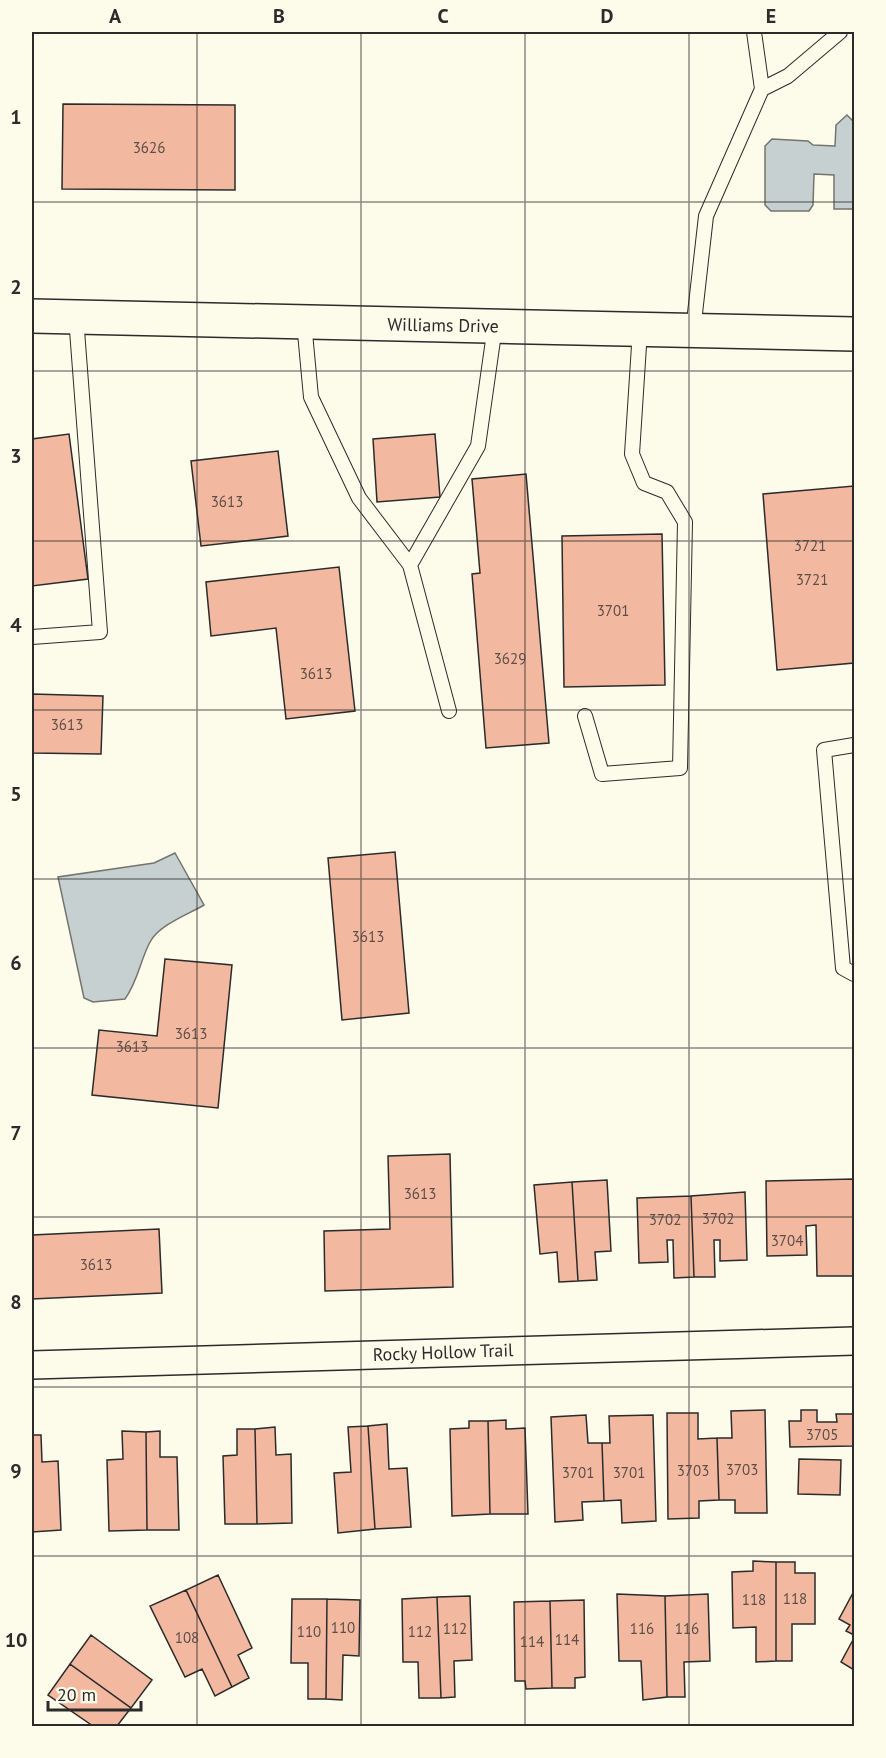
<svg xmlns="http://www.w3.org/2000/svg" width="886" height="1758" viewBox="0 0 886 1758" font-family="'PT Sans',sans-serif">
<style>
.water{fill:#c7d0d0;stroke:#74746e;stroke-width:1.5}
.building{fill:#f2b8a0;stroke:#2b2b2b;stroke-width:1.5}
.lines{fill:none;stroke-linecap:round;stroke-linejoin:round}
.lane-casing{stroke:#2b2b2b;stroke-width:16}
.street-casing{stroke:#2b2b2b;stroke-width:30}
.secondary-casing{stroke:#2b2b2b;stroke-width:36}
.lane{stroke:#fdfbea;stroke-width:14}
.street{stroke:#fdfbea;stroke-width:27}
.secondary{stroke:#fdfbea;stroke-width:33}
.grid{fill:none;stroke:#2b2b2b;stroke-width:1.5;stroke-opacity:0.55}
.labels{text-anchor:middle;dominant-baseline:central;stroke-width:4.5;stroke-linejoin:round;paint-order:stroke}
.number-label{font-size:15px;fill:#5d4e48}
.street-label{font-size:18px;fill:#2b2b2b;stroke:#fdfbea}
.neatline{fill:none;stroke:#2b2b2b;stroke-width:2}
.grid-label{font-size:20px;text-anchor:middle;font-weight:bold;fill:#2b2b2b}
</style>
<rect width="100%" height="100%" fill="#fdfbea"/>
<path class="water" d="M 847,115 L 854,122 L 854,209 L 834,209 L 834,175 L 814,174 L 813,205 L 809,211 L 771,211 L 765,205 L 765,146 L 772,139 L 808,141 L 813,145 L 835,146 L 836,125 Z
M 175,853 L 204,905 C 187,915 159,925 150,942 C 140,961 138,981 125,999 L 93,1002 L 84,998 L 58,877 L 154,863 Z"/>
<path class="building" d="M 63,104 L 235,105 L 235,190 L 62,189 Z
M 69,434 L 88,579 L 32,586 L 32,439 Z
M 435,434 L 440,497 L 377,502 L 373,439 Z
M 278,451 L 288,536 L 201,546 L 191,461 Z
M 526,474 L 549,743 L 486,748 L 472,574 L 480,573 L 472,479 Z
M 854,486 L 854,663 L 777,670 L 763,494 Z
M 662,534 L 665,685 L 564,687 L 562,536 Z
M 339,567 L 355,711 L 286,719 L 276,628 L 211,636 L 206,582 Z
M 32,694 L 103,696 L 101,754 L 32,753 Z
M 395,852 L 409,1013 L 342,1020 L 328,858 Z
M 165,959 L 232,965 L 218,1108 L 92,1095 L 99,1030 L 157,1036 Z
M 450,1154 L 453,1287 L 325,1291 L 324,1231 L 390,1229 L 388,1156 Z
M 854,1179 L 854,1276 L 817,1276 L 816,1225 L 806,1226 L 807,1255 L 767,1256 L 766,1181 Z
M 607,1180 L 611,1251 L 595,1252 L 597,1280 L 578,1281 L 572,1182 Z
M 572,1182 L 578,1281 L 559,1282 L 557,1252 L 540,1254 L 534,1185 Z
M 745,1192 L 747,1260 L 720,1261 L 720,1240 L 714,1240 L 715,1277 L 694,1277 L 691,1196 Z
M 691,1196 L 694,1277 L 674,1278 L 673,1240 L 667,1240 L 668,1262 L 639,1263 L 637,1198 Z
M 159,1229 L 162,1293 L 32,1299 L 32,1235 Z
M 765,1410 L 767,1513 L 735,1513 L 735,1500 L 719,1500 L 717,1438 L 732,1438 L 731,1411 Z
M 801,1410 L 817,1410 L 817,1422 L 837,1422 L 836,1414 L 854,1414 L 854,1446 L 790,1447 L 789,1421 L 801,1421 Z
M 667,1413 L 698,1413 L 698,1439 L 717,1438 L 719,1500 L 699,1501 L 699,1518 L 668,1519 Z
M 586,1415 L 588,1443 L 602,1443 L 604,1501 L 582,1502 L 583,1520 L 555,1522 L 551,1417 Z
M 653,1415 L 656,1521 L 622,1523 L 621,1500 L 604,1501 L 602,1443 L 610,1443 L 609,1416 Z
M 506,1420 L 506,1429 L 525,1428 L 528,1514 L 490,1514 L 488,1421 Z
M 469,1421 L 488,1421 L 490,1514 L 452,1516 L 450,1429 L 469,1428 Z
M 387,1424 L 389,1469 L 407,1468 L 411,1527 L 375,1529 L 368,1426 Z
M 368,1426 L 375,1529 L 338,1533 L 334,1473 L 351,1472 L 348,1427 Z
M 275,1427 L 276,1455 L 291,1454 L 292,1523 L 257,1524 L 255,1429 Z
M 237,1429 L 255,1429 L 257,1524 L 225,1524 L 223,1456 L 237,1455 Z
M 122,1431 L 146,1432 L 147,1530 L 109,1531 L 107,1460 L 123,1459 Z
M 160,1431 L 160,1457 L 177,1457 L 179,1530 L 147,1530 L 146,1432 Z
M 32,1435 L 41,1435 L 42,1462 L 58,1461 L 61,1530 L 32,1532 Z
M 799,1459 L 841,1460 L 840,1495 L 798,1494 Z
M 753,1561 L 776,1562 L 776,1661 L 756,1662 L 756,1627 L 733,1628 L 732,1572 L 753,1571 Z
M 776,1562 L 795,1562 L 795,1573 L 815,1573 L 815,1624 L 792,1624 L 792,1661 L 776,1661 Z
M 218,1575 L 252,1648 L 238,1655 L 249,1678 L 232,1687 L 186,1590 Z
M 186,1590 L 232,1687 L 215,1696 L 202,1669 L 185,1677 L 150,1606 Z
M 854,1591 L 854,1635 L 846,1631 L 850,1625 L 839,1619 Z
M 617,1594 L 665,1596 L 667,1697 L 643,1700 L 641,1661 L 619,1661 Z
M 708,1594 L 710,1661 L 684,1662 L 685,1697 L 667,1697 L 665,1596 Z
M 470,1596 L 472,1660 L 454,1661 L 455,1697 L 441,1698 L 437,1597 Z
M 437,1597 L 441,1698 L 419,1698 L 418,1662 L 403,1662 L 402,1599 Z
M 292,1599 L 327,1599 L 326,1699 L 308,1699 L 308,1663 L 291,1663 Z
M 327,1599 L 360,1600 L 359,1656 L 343,1655 L 342,1700 L 326,1699 Z
M 584,1600 L 585,1677 L 575,1678 L 575,1688 L 552,1688 L 550,1601 Z
M 550,1601 L 552,1688 L 526,1689 L 525,1681 L 515,1681 L 514,1602 Z
M 91,1635 L 152,1680 L 131,1708 L 70,1664 Z
M 854,1638 L 854,1670 L 841,1662 Z
M 70,1664 L 131,1708 L 117,1726 L 93,1726 L 48,1695 Z"/>
<g class="lines">
<defs>
<path id="lane" d="M 762,89 L 788,76 L 840,32
M 304,322 L 311,397 L 359,498 L 410,565
M 693,331 L 706,216 L 762,89 L 754,32
M 32,637 L 100,632 L 76,317
M 449,711 L 410,565 L 478,446 L 495,326
M 585,716 L 602,774 L 680,768 L 685,522 L 667,492 L 644,483 L 632,454 L 640,330
M 854,745 L 824,750 L 843,968 L 854,974"/>
<path id="street" d="M 32,1365 L 854,1341"/>
<path id="secondary" d="M 32,316 L 854,334"/>
</defs>
<use href="#lane" class="lane-casing"/>
<use href="#street" class="street-casing"/>
<use href="#secondary" class="secondary-casing"/>
<use href="#lane" class="lane"/>
<use href="#street" class="street"/>
<use href="#secondary" class="secondary"/>
</g>
<path class="grid" d="M 197,32 L 197,1726M 361,32 L 361,1726M 525,32 L 525,1726M 689,32 L 689,1726M 32,202 L 854,202M 32,371 L 854,371M 32,541 L 854,541M 32,710 L 854,710M 32,879 L 854,879M 32,1048 L 854,1048M 32,1217 L 854,1217M 32,1387 L 854,1387M 32,1556 L 854,1556"/>
<g class="labels">
<g class="number-label">
<text x="149" y="147">3626</text>
<text x="227" y="501">3613</text>
<text x="810" y="545">3721</text>
<text x="812" y="579">3721</text>
<text x="613" y="610">3701</text>
<text x="510" y="658">3629</text>
<text x="316" y="673">3613</text>
<text x="67" y="724">3613</text>
<text x="368" y="936">3613</text>
<text x="191" y="1033">3613</text>
<text x="132" y="1046">3613</text>
<text x="420" y="1193">3613</text>
<text x="718" y="1218">3702</text>
<text x="665" y="1219">3702</text>
<text x="787" y="1240">3704</text>
<text x="96" y="1264">3613</text>
<text x="822" y="1434">3705</text>
<text x="742" y="1469">3703</text>
<text x="693" y="1470">3703</text>
<text x="578" y="1472">3701</text>
<text x="629" y="1472">3701</text>
<text x="795" y="1598">118</text>
<text x="754" y="1599">118</text>
<text x="343" y="1627">110</text>
<text x="455" y="1628">112</text>
<text x="642" y="1628">116</text>
<text x="687" y="1628">116</text>
<text x="309" y="1631">110</text>
<text x="420" y="1631">112</text>
<text x="187" y="1637">108</text>
<text x="567" y="1639">114</text>
<text x="532" y="1641">114</text>
</g>
<g class="street-label">
<text transform="translate(443 325) rotate(1)">Williams Drive</text>
<text transform="translate(443 1352) rotate(-2)">Rocky Hollow Trail</text>
</g>
</g>
<rect width="886" height="1758" fill="none" stroke="#fdfbea" stroke-width="66"/>
<path d="M48 1701v9h93v-9" fill="none" stroke="#2b2b2b" stroke-width="3"/>
<text x="57" y="1701" font-size="18" fill="#2b2b2b" stroke="#fdfbea" stroke-width="4.5" paint-order="stroke">20 m</text>
<rect x="33" y="33" width="820" height="1692" class="neatline"/>
<g class="grid-label">
<text x="115" y="23">A</text>
<text x="279" y="23">B</text>
<text x="443" y="23">C</text>
<text x="607" y="23">D</text>
<text x="771" y="23">E</text>
<text x="16" y="124">1</text>
<text x="16" y="294">2</text>
<text x="16" y="463">3</text>
<text x="16" y="632">4</text>
<text x="16" y="801">5</text>
<text x="16" y="970">6</text>
<text x="16" y="1140">7</text>
<text x="16" y="1309">8</text>
<text x="16" y="1478">9</text>
<text x="16" y="1647">10</text>
</g>
</svg>
